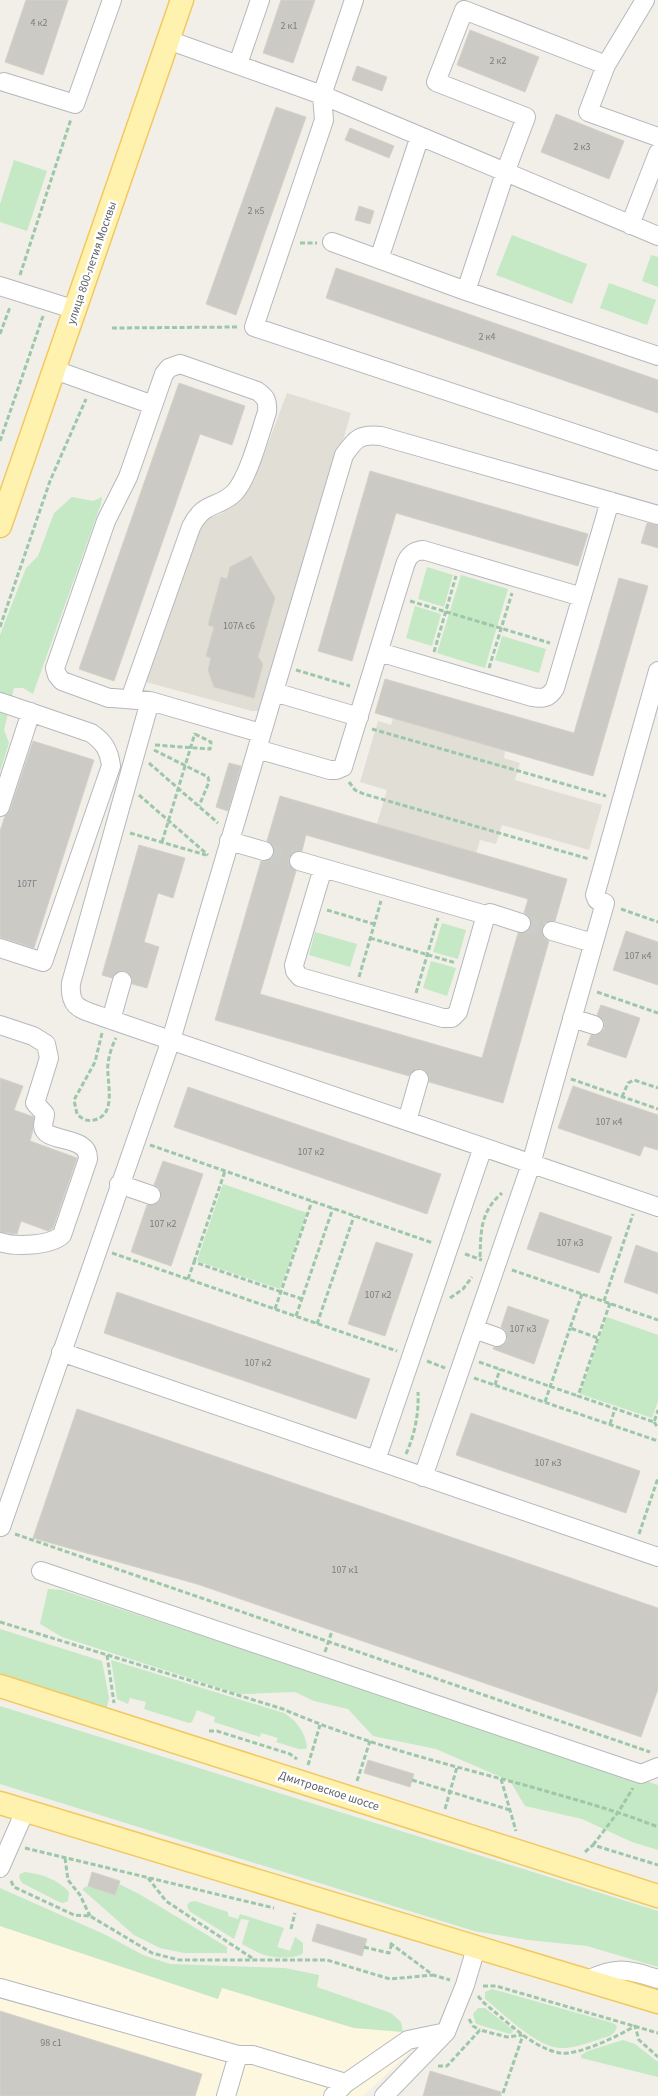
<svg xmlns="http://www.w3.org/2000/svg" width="658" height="2096" viewBox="0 0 658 2096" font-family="'Source Sans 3',sans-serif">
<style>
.commercial{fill:#fef7e0}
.education{fill:#e1ded6}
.green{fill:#c5e8c5}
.building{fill:#cccac5;stroke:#d6d1c6;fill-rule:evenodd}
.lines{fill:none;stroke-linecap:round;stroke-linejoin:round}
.minor-tunnel{stroke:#ccccc8;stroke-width:18;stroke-dasharray:18 9;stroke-linecap:butt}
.minor-casing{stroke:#b5b8bc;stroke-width:20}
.major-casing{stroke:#f2c960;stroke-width:25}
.path{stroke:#9cc7a9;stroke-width:3;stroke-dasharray:5 2.5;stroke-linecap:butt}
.minor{stroke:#fff;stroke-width:18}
.major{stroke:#fff2af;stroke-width:22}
.labels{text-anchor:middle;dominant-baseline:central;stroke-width:5;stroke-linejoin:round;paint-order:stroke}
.number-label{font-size:10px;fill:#7a7d7f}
.street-label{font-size:12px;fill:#5f6368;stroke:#fff}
</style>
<rect width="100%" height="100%" fill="#f1efe8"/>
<path class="commercial" d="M 0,1926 L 218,1999 L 222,1987 L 354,2028 L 403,2032 L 413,2049 L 363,2096 L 0,2096 Z"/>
<path class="education" d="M 287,393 L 351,413 L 264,707 L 259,711 L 252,711 L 146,682 L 203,519 L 219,515 L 232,507 L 248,491 L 255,478 Z
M 393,718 L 505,751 L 504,758 L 520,763 L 515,780 L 602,805 L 589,850 L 502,825 L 496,844 L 480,840 L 476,853 L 377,824 L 387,790 L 360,782 L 378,721 L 391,725 Z"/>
<path class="green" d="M 14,160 L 47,171 L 27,231 L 0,222 L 0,204 Z
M 512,235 L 587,264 L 572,304 L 496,275 Z
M 651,255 L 658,257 L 658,287 L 642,281 Z
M 609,283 L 656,300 L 647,325 L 600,308 Z
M 72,497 L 93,501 L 102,497 L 101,504 L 33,694 L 23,688 L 14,688 L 4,730 L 9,743 L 0,772 L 0,635 L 26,568 L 38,556 L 54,513 Z
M 427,567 L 453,575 L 444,607 L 418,599 Z
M 461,575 L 508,589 L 485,668 L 437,653 Z
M 415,606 L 441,614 L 432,646 L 406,638 Z
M 502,636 L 546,649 L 539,673 L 495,660 Z
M 442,923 L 466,930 L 458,959 L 433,952 Z
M 315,932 L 357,944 L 350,967 L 309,955 Z
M 431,961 L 456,968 L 447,996 L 423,988 Z
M 223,1184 L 307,1213 L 280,1289 L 197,1261 Z
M 607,1317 L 658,1335 L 658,1401 L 652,1418 L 580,1394 Z
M 48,1589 L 62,1590 L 658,1785 L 658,1850 L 632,1842 L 582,1819 L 525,1806 L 510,1781 L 436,1749 L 373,1736 L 348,1709 L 314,1701 L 295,1692 L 239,1694 L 62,1637 L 40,1624 Z
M 0,1629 L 102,1661 L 109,1698 L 106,1711 L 0,1679 Z
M 111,1660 L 284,1713 C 297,1721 305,1732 307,1747 L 306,1749 L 299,1749 L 276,1742 L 278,1738 L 261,1733 L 260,1737 L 214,1722 L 215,1717 L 197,1710 L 192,1722 L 189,1723 L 144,1709 L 146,1702 L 130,1698 L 128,1704 L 117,1699 Z
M 0,1706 L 658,1911 L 658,1967 L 587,1946 L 528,1940 L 474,1931 L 0,1784 Z
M 25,1872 C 42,1874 57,1879 69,1892 L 68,1901 L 63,1903 L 59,1902 L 22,1883 L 19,1877 L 20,1874 Z
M 119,1884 L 139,1894 L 227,1947 L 227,1953 L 184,1953 L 160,1948 L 134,1935 L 83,1890 L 83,1888 L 88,1886 L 115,1895 Z
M 0,1888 L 106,1935 L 143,1955 L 170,1964 L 285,1968 L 319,1975 L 317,1987 L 391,2013 L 401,2022 L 403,2032 L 354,2028 L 222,1988 L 218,1999 L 0,1926 Z
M 195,1901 L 228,1912 L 228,1916 L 238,1919 L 240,1914 L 284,1928 L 277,1947 L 290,1951 L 295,1937 L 303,1943 L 303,1953 C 296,1959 277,1958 268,1956 C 259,1954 250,1948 242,1944 L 249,1920 L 241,1919 L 234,1939 L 189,1911 L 187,1905 L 190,1902 Z
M 492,1989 L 613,2023 L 617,2026 C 616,2031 614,2033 610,2036 C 595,2040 575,2049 560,2048 C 536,2047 503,2013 485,1999 L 485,1992 Z
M 478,2008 L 485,2008 L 512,2029 L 513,2032 L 510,2034 L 476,2024 L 473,2014 Z
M 623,2040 L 635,2044 L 658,2062 L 658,2077 L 581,2058 L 581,2055 L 588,2051 Z"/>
<path class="building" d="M 26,0 L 68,0 L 43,75 L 5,62 Z
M 281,0 L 315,0 L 293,63 L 263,53 Z
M 470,30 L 539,57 L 525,92 L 457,65 Z
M 357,66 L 387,77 L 382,91 L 352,80 Z
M 276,107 L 306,117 L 236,315 L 206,304 Z
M 556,114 L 624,141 L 609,179 L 541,152 Z
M 350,128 L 394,146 L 389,158 L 345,140 Z
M 359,206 L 374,211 L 370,224 L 355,220 Z
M 336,268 L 658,380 L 658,413 L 326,298 Z
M 179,383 L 245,406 L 232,445 L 200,434 L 114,681 L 79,669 Z
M 370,471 L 588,534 L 578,566 L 396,513 L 352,661 L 318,651 Z
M 647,523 L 658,525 L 658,548 L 641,543 Z
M 251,556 L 275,598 L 258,657 L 263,664 L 254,698 L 214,687 L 208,670 L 211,658 L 206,656 L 214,627 L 208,625 L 221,577 L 227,579 L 230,567 Z
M 619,578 L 648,586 L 593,776 L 375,713 L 385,679 L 574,733 Z
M 33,741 L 94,760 L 34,948 L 0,937 L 0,831 L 5,816 L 10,810 Z
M 229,763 L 241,766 L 228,811 L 216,807 Z
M 280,796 L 567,879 L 555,921 L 545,923 L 542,928 L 544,938 L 549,941 L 503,1103 L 429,1082 L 429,1076 L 422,1069 L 416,1069 L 409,1076 L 215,1020 L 261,861 L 267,861 L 274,854 L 274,848 L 267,841 ZM 306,835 L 528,899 L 524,913 L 529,916 L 531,926 L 528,931 L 518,933 L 482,1058 L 260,994 L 296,871 L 289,864 L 289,858 L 296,851 L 302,851 Z
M 139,845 L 185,858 L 173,898 L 158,893 L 144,942 L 159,947 L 147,988 L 132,984 L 132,978 L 125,971 L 119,971 L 112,978 L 102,975 Z
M 626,931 L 658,942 L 658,985 L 613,970 Z
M 601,1005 L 640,1018 L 626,1058 L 587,1045 L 591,1035 L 597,1035 L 604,1029 L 604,1022 L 597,1015 Z
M 0,1078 L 23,1086 L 14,1110 L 34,1117 L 33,1130 L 30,1141 L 77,1158 L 53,1228 L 48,1231 L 21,1221 L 17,1234 L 0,1232 Z
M 573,1086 L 658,1115 L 658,1150 L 644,1146 L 640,1156 L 558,1128 Z
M 188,1087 L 441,1174 L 427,1214 L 174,1127 Z
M 163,1161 L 203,1174 L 171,1266 L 131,1252 L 147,1205 L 158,1203 L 161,1198 L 159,1188 L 154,1185 Z
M 540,1212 L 612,1237 L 599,1273 L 527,1249 Z
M 376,1242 L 413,1254 L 385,1336 L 348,1324 Z
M 636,1245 L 658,1253 L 658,1294 L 624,1282 Z
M 117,1292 L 370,1379 L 356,1419 L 104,1333 Z
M 508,1306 L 549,1320 L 534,1364 L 493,1349 L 494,1347 L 504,1345 L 507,1340 L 505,1330 L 501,1327 Z
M 77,1409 L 658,1608 L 658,1689 L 641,1737 L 197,1584 L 33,1538 Z
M 471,1413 L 640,1471 L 626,1513 L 456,1455 Z
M 368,1760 L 414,1774 L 410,1787 L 364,1773 Z
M 92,1872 L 120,1881 L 115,1895 L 88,1886 Z
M 317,1924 L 367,1939 L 362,1956 L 312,1941 Z
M 0,2011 L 202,2074 L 195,2096 L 0,2096 Z
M 430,2071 L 501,2092 L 501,2096 L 423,2096 Z"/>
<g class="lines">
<path class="minor-tunnel" d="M 264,851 L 299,861
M 521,923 L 552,931"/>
<defs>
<path id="minor" d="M 354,0 L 322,95 L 324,120 L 254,327 L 658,461
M 645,0 L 606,65 L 588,112 L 658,137
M 168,40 L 322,95 L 658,236
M 238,64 L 260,0
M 4,82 L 75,104 L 112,0
M 630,225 L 658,153
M 332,242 L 466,291 L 658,356
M 379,259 L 420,136
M 0,286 L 76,310
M 466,291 L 505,173 L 526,117 L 436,82 L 464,10 L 606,65
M 55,370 L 153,405
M 379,652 L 532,697 C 543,699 549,698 555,688 L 610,501
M 274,692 L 359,717
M 130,699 L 191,527 C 204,500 219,509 235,492 C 249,476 260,433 267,412 C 268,401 266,397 257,391 L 180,364 L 169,368 L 164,374 L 128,477 L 106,521 L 55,668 L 57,675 L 62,681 L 109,698 L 113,698 L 150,701 L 261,733
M 150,701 L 71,983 C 69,1009 81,1009 103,1017 L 658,1207
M 0,702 L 91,733 C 104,742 109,750 111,766 L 43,962 L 0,948
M 257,749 L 330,770 L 336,770 L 343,767 L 405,565 C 408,556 413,551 423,550 L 582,597
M 0,807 L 31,712
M 229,841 L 264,851
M 299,861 L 486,915 L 490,913 L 521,923
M 323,868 L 294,965 L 295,971 L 300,977 L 443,1018 L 452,1018 L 458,1012 L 486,915
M 552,931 L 593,943
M 572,1018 L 594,1025
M 111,1020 L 122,981
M 0,1025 L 33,1036 L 46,1044 L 49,1058 L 35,1103 L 45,1114 C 45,1118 43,1122 43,1126 C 44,1144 89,1134 88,1159 L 62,1235 C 50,1246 15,1247 0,1242
M 407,1121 L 419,1079
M 119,1184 L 151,1195
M 474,1329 L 497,1337
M 61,1352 L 658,1557
M 376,1460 L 483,1147
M 423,1477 L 531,1164 L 605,903 L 597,900 L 595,895 L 658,671
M 1,1527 L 171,1040 L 344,455 C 356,438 360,434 381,436 L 658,515
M 41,1571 L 641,1774 L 658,1767
M 0,1868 L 25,1811
M 587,1980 C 618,1966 626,1969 658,1979
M 0,1988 L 238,2055 L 253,2055 L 346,2083
M 226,2096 L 238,2055
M 333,2096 L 346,2083 L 408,2040 L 446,2032
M 384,2096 L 446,2032 L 465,1985 L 476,1948"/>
<path id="major" d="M 0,526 L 182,0
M 0,1686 L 658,1896
M 0,1803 L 658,2002"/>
</defs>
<use href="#minor" class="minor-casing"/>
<use href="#major" class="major-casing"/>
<path class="path" d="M 300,243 L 317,243
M 20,275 L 71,119
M 112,328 L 238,327
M 0,334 L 10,307
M 0,441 L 43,316
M 410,601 L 550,643
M 0,627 L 50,481 L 86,399
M 434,652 L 456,576
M 489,668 L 512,593
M 296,670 L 350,686
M 372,729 L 606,796
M 155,745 L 210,749 L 211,742 L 193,733
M 154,750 L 208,777 L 209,782 L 199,806
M 149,763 L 218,823
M 349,782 L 355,790 L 364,794 L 589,859
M 139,795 L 208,855
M 130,833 L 206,855
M 162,842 L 195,733
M 621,909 L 658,922
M 327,910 L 374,924
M 370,938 L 456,963
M 359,977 L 381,901
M 597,992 L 658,1013
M 416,993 L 438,918
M 102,1033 L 95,1062 L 74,1100 L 77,1114 C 81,1118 87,1122 94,1120 C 118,1115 106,1081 108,1064 C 109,1055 112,1046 116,1038
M 571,1079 L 658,1109
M 622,1097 L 628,1083 L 634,1080 L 658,1088
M 150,1145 L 433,1243
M 112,1253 L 397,1351
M 465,1254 L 482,1260
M 480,1257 C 481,1231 480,1212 502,1193
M 194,1262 L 225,1171
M 512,1270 L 658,1320
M 188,1279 L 194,1262 L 302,1299
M 582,1294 L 570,1328 L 598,1338
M 450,1298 L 463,1289 L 472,1277
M 604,1301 L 633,1214
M 610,1303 L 578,1396 L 654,1422 L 658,1410
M 275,1309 L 312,1201
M 296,1316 L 333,1208
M 317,1324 L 354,1216
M 427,1361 L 445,1368
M 479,1362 L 578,1396
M 474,1378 L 658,1441
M 495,1385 L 500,1369
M 545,1402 L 570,1328
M 654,1422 L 658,1428
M 610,1424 L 615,1409
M 406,1454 C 415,1434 419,1413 418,1392
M 15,1534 L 650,1752
M 639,1534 L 658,1478
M 0,1622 L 283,1709 C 361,1743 446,1764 528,1786 C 573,1799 615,1810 658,1827
M 325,1652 L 332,1631
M 107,1655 L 114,1703
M 209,1731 L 217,1731 L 290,1754 L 297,1759
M 308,1765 L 320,1725
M 501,1779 L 516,1831
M 412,1780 L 510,1810
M 357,1781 L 370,1741
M 445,1809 L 457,1767
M 593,1845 L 619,1811 L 633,1788
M 25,1848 L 274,1908
M 585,1852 L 593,1845 L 658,1865
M 65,1858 L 68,1880 L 80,1895 L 90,1916
M 148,1878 L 166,1901 L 255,1960
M 11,1881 L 14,1887 L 74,1915 L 90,1916 L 152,1953 L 179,1960 L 327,1960 L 390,1979 L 433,1975
M 291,1929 L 295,1913
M 390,1943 L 433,1975 L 450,1980
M 364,1947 L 389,1953 L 392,1943
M 483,1986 L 496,1986 L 658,2033
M 478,1996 L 483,2002 C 504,2019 532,2048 560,2053 C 578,2056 620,2035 635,2026 L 639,2040 L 658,2057
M 469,2019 L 473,2026 L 480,2030
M 438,2066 L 447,2066 L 480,2030 L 507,2037 L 522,2035
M 503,2093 L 523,2035"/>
<use href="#minor" class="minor"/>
<use href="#major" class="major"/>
</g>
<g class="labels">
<g class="number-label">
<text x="39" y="23">4 к2</text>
<text x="289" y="26">2 к1</text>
<text x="498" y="61">2 к2</text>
<text x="582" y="147">2 к3</text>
<text x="256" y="211">2 к5</text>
<text x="487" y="337">2 к4</text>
<text x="239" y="626">107А с6</text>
<text x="27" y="884">107Г</text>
<text x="638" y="956">107 к4</text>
<text x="609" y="1122">107 к4</text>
<text x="311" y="1152">107 к2</text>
<text x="163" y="1224">107 к2</text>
<text x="570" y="1243">107 к3</text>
<text x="378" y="1295">107 к2</text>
<text x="523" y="1329">107 к3</text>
<text x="258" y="1363">107 к2</text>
<text x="548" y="1463">107 к3</text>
<text x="345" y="1570">107 к1</text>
<text x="51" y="2043">98 с1</text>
</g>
<g class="street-label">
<text transform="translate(92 263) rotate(-71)">улица 800-летия Москвы</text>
<text transform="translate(329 1791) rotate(18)">Дмитровское шоссе</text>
</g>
</g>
</svg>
